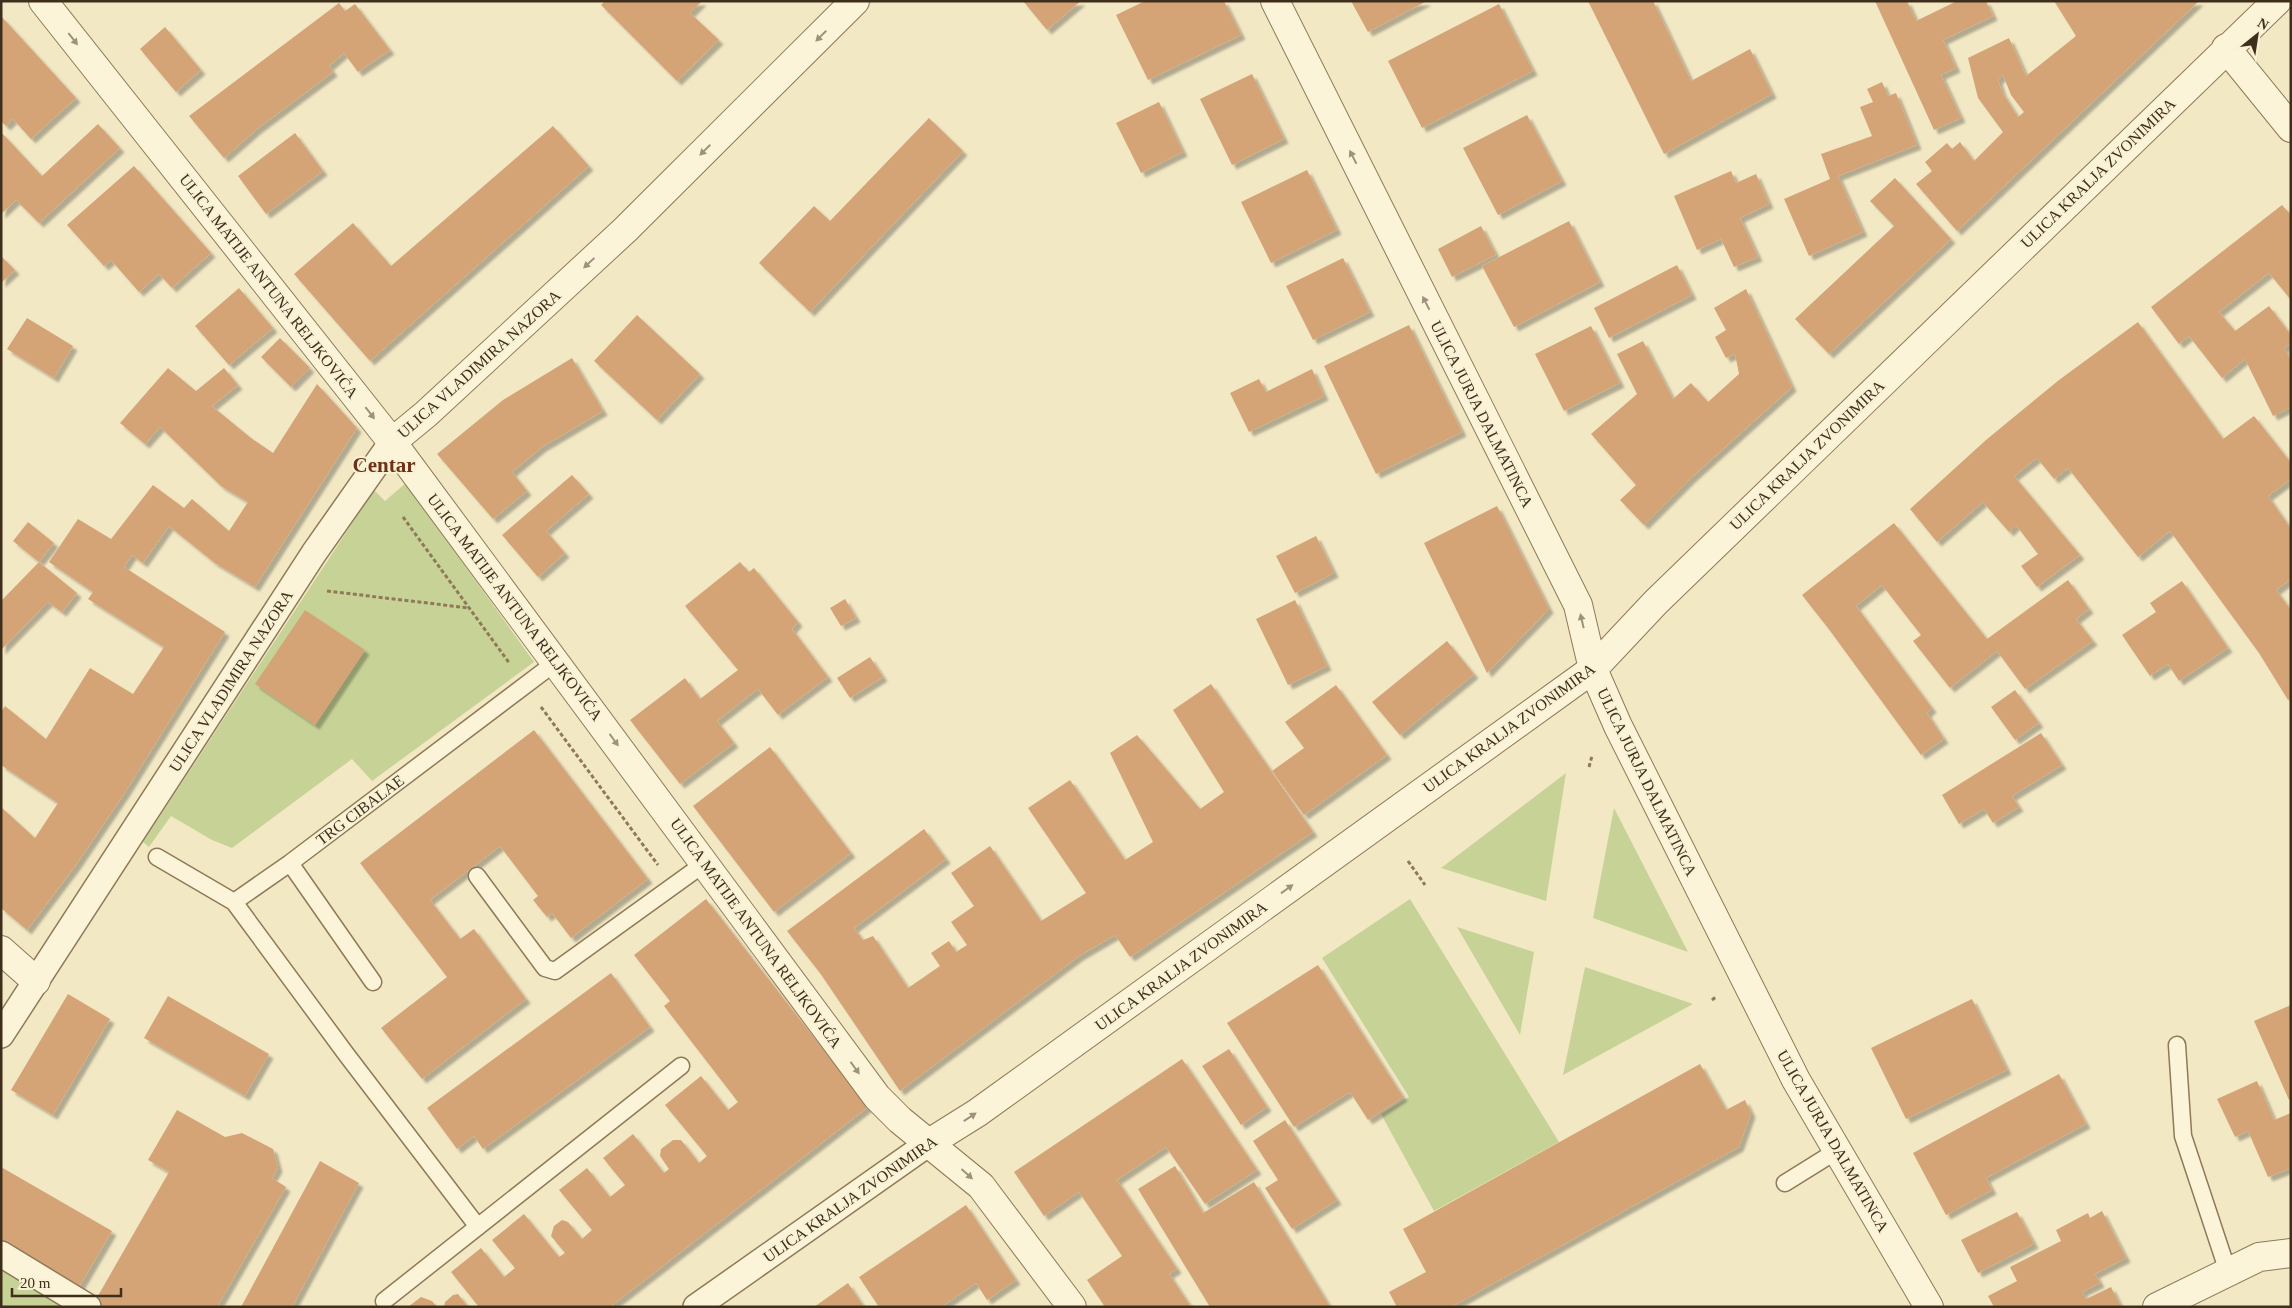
<svg xmlns="http://www.w3.org/2000/svg" width="2292" height="1308" viewBox="0 0 2292 1308" font-family="Georgia,serif">
<style>
.green{fill:#c7d296}
.building{fill:#d5a476;fill-rule:evenodd;filter:url(#shadow)}
.lines{fill:none;stroke-linecap:round;stroke-linejoin:round}
.service-casing{stroke:#8f7958;stroke-width:19}
.pedestrian-casing{stroke:#8f7958;stroke-width:28}
.minor-casing{stroke:#8f7958;stroke-width:30}
.path{stroke:#8f7958;stroke-width:3;stroke-dasharray:4 2.5;stroke-linecap:butt}
.service{stroke:#fcf4d8;stroke-width:16}
.pedestrian{stroke:#fcf4d8;stroke-width:25}
.minor{stroke:#fcf4d8;stroke-width:28}
.oneway{fill:#9d927a}
.labels{text-anchor:middle;dominant-baseline:central;stroke-width:4;stroke-linejoin:round;paint-order:stroke}
.street-label{font-size:16px;fill:#3e2f1d;stroke:#f9f1d4}
.district-label{font-size:21px;font-weight:bold;fill:#6f3018;stroke:#f9f1d4}
</style>
<defs>
<filter id="shadow"><feDropShadow dx="4.5" dy="4.5" stdDeviation="1" flood-color="#0004"/></filter>
</defs>
<rect width="100%" height="100%" fill="#f3e8c4"/>
<path class="green" d="M 406,483 L 534,662 L 372,781 L 352,759 L 232,848 L 212,840 L 171,816 L 149,847 L 143,842 L 374,490 L 385,501 Z
M 1566,773 L 1546,901 L 1441,868 Z
M 1614,808 L 1688,952 L 1593,918 Z
M 1410,899 L 1559,1142 L 1434,1211 L 1381,1114 L 1409,1097 L 1322,958 Z
M 1457,927 L 1534,952 L 1520,1035 Z
M 1585,967 L 1693,1004 L 1563,1075 Z
M 1,1247 L 95,1301 L 105,1307 L 1,1307 Z"/>
<path class="building" d="M 605,1 L 702,1 L 690,13 L 719,40 L 677,81 L 601,5 Z
M 1023,1 L 1081,1 L 1047,30 Z
M 1145,1 L 1224,1 L 1241,35 L 1148,80 L 1116,15 Z
M 1351,1 L 1427,1 L 1368,32 Z
M 1588,1 L 1653,1 L 1691,81 L 1750,49 L 1772,94 L 1664,154 Z
M 1875,1 L 1907,1 L 1916,21 L 1957,1 L 1986,1 L 1993,16 L 1943,40 L 1956,68 L 1941,75 L 1961,118 L 1934,130 Z
M 2054,1 L 2199,1 L 1957,231 L 1916,184 L 1932,171 L 1925,162 L 1947,143 L 1952,149 L 1960,142 L 1974,161 L 2003,132 L 1978,98 L 1968,58 L 2009,38 L 2026,76 L 2076,36 ZM 2003,75 L 2011,95 L 2024,112 L 2018,117 L 2002,92 L 1998,80 Z
M 339,3 L 345,11 L 355,4 L 390,50 L 358,72 L 344,53 L 329,66 L 333,72 L 257,129 L 224,158 L 189,116 Z
M 1499,4 L 1533,71 L 1422,128 L 1388,61 Z
M 1,16 L 76,98 L 31,139 L 13,119 L 6,126 L 1,121 Z
M 165,27 L 201,70 L 176,92 L 140,49 Z
M 1252,74 L 1284,139 L 1232,165 L 1200,99 Z
M 1882,82 L 1888,96 L 1896,93 L 1917,145 L 1838,176 L 1863,232 L 1809,256 L 1784,199 L 1830,179 L 1821,154 L 1872,136 L 1860,107 L 1873,102 L 1867,89 Z
M 1159,102 L 1183,152 L 1141,173 L 1116,123 Z
M 1527,115 L 1562,181 L 1498,215 L 1463,148 Z
M 929,118 L 963,151 L 810,312 L 759,263 L 814,206 L 830,221 Z
M 98,124 L 120,148 L 39,223 L 16,200 L 1,214 L 1,132 L 42,176 Z
M 553,126 L 589,166 L 370,361 L 294,274 L 353,223 L 391,266 Z
M 295,133 L 323,171 L 266,214 L 238,176 Z
M 134,166 L 211,253 L 172,288 L 159,274 L 139,292 L 111,260 L 104,266 L 67,225 Z
M 1307,170 L 1337,230 L 1271,263 L 1241,202 Z
M 1731,171 L 1736,183 L 1756,174 L 1769,204 L 1740,218 L 1758,257 L 1734,267 L 1721,239 L 1697,250 L 1674,196 Z
M 1895,178 L 1951,239 L 1829,354 L 1795,319 L 1894,226 L 1870,201 Z
M 2282,205 L 2291,215 L 2291,300 L 2269,273 L 2219,312 L 2235,331 L 2269,306 L 2291,335 L 2291,343 L 2284,348 L 2291,361 L 2291,407 L 2273,416 L 2245,359 L 2222,378 L 2189,336 L 2179,344 L 2151,307 Z
M 1569,221 L 1600,282 L 1514,327 L 1482,266 Z
M 1481,226 L 1496,255 L 1452,277 L 1438,249 Z
M 1,256 L 15,270 L 1,283 Z
M 1343,258 L 1370,312 L 1313,340 L 1286,286 Z
M 1677,265 L 1692,295 L 1609,338 L 1594,308 Z
M 239,288 L 273,328 L 229,365 L 195,326 Z
M 1746,289 L 1792,387 L 1691,478 L 1644,525 L 1620,500 L 1636,485 L 1591,434 L 1637,394 L 1617,354 L 1643,341 L 1673,399 L 1691,383 L 1708,402 L 1739,374 L 1735,354 L 1726,358 L 1715,337 L 1726,330 L 1714,308 Z
M 637,315 L 700,374 L 657,420 L 594,361 Z
M 27,318 L 73,346 L 54,378 L 7,349 Z
M 2138,322 L 2223,439 L 2254,416 L 2291,463 L 2291,479 L 2268,496 L 2291,529 L 2291,579 L 2276,590 L 2291,610 L 2291,698 L 2288,700 L 2259,653 L 2170,531 L 2138,557 L 2068,468 L 2054,479 L 2037,458 L 2014,476 L 2080,555 L 2037,587 L 2021,566 L 2038,554 L 2016,525 L 2009,532 L 1983,502 L 1937,542 L 1910,509 L 1986,440 L 2059,380 Z
M 1409,325 L 1462,432 L 1376,474 L 1324,366 Z
M 1591,326 L 1620,383 L 1564,411 L 1535,354 Z
M 280,338 L 310,368 L 291,387 L 261,357 Z
M 572,358 L 603,411 L 542,447 L 512,472 L 527,491 L 493,519 L 437,454 L 503,400 Z
M 168,368 L 196,391 L 224,368 L 238,385 L 212,406 L 251,438 L 273,453 L 317,384 L 357,428 L 255,587 L 215,563 L 169,526 L 143,563 L 132,555 L 124,567 L 225,632 L 124,794 L 76,865 L 27,930 L 1,908 L 1,807 L 35,838 L 58,803 L 1,765 L 1,712 L 5,706 L 46,739 L 90,668 L 133,694 L 164,647 L 88,599 L 93,592 L 49,562 L 78,519 L 111,539 L 153,485 L 184,508 L 192,499 L 229,531 L 248,502 L 221,486 L 160,427 L 145,444 L 120,423 Z
M 1312,369 L 1324,396 L 1249,432 L 1230,393 L 1259,379 L 1266,392 Z
M 572,475 L 589,494 L 546,531 L 565,553 L 538,577 L 502,535 Z
M 1497,506 L 1549,609 L 1487,673 L 1424,543 Z
M 28,522 L 54,543 L 39,562 L 13,541 Z
M 1894,523 L 1987,639 L 2068,580 L 2089,609 L 2076,619 L 2093,641 L 2025,689 L 1997,651 L 1950,688 L 1913,641 L 1921,635 L 1882,585 L 1856,606 L 1932,708 L 1927,713 L 1944,739 L 1921,755 L 1828,628 L 1802,595 Z
M 1316,536 L 1334,573 L 1295,593 L 1276,556 Z
M 39,562 L 77,593 L 62,612 L 48,602 L 1,650 L 1,601 Z
M 740,562 L 749,572 L 754,568 L 798,622 L 792,629 L 828,677 L 778,715 L 758,689 L 717,721 L 734,743 L 680,784 L 630,720 L 685,678 L 700,699 L 738,670 L 685,606 Z
M 2182,581 L 2228,648 L 2179,681 L 2168,664 L 2150,676 L 2122,635 L 2156,612 L 2150,603 Z
M 845,599 L 856,618 L 841,626 L 830,608 Z
M 1295,600 L 1327,666 L 1288,685 L 1256,619 Z
M 305,610 L 365,650 L 315,725 L 255,684 Z
M 1447,641 L 1474,674 L 1400,735 L 1372,702 Z
M 870,657 L 883,677 L 850,698 L 837,678 Z
M 1211,684 L 1313,832 L 1130,957 L 1115,935 L 1079,956 L 900,1091 L 820,973 L 787,931 L 924,829 L 946,859 L 854,928 L 863,940 L 873,936 L 908,988 L 940,966 L 931,953 L 949,941 L 956,952 L 967,945 L 951,922 L 974,906 L 951,873 L 990,846 L 1041,921 L 1086,893 L 1028,808 L 1070,780 L 1125,860 L 1153,842 L 1110,753 L 1137,735 L 1200,809 L 1224,792 L 1173,710 Z
M 1336,685 L 1387,755 L 1304,815 L 1272,771 L 1304,748 L 1285,722 Z
M 2015,690 L 2039,723 L 2015,740 L 1991,707 Z
M 534,730 L 648,879 L 571,938 L 552,913 L 547,917 L 533,900 L 538,896 L 500,846 L 430,900 L 460,939 L 474,929 L 526,999 L 422,1079 L 381,1028 L 447,977 L 360,863 Z
M 2041,733 L 2062,765 L 2012,796 L 2019,807 L 1993,823 L 1984,809 L 1959,824 L 1942,795 Z
M 770,747 L 851,853 L 774,912 L 693,806 Z
M 706,899 L 868,1107 L 610,1307 L 479,1307 L 451,1272 L 481,1248 L 504,1277 L 515,1268 L 492,1240 L 524,1214 L 559,1257 L 565,1253 L 551,1236 L 554,1226 L 562,1220 L 568,1222 L 582,1239 L 592,1230 L 559,1190 L 587,1168 L 610,1197 L 625,1185 L 603,1158 L 633,1134 L 664,1173 L 669,1169 L 660,1156 L 661,1149 L 673,1140 L 681,1140 L 699,1163 L 707,1156 L 665,1105 L 701,1076 L 728,1110 L 738,1102 L 664,1006 L 670,1001 L 634,955 Z
M 1318,965 L 1403,1097 L 1368,1120 L 1350,1092 L 1294,1127 L 1227,1023 Z
M 611,973 L 650,1027 L 483,1149 L 474,1136 L 457,1149 L 427,1108 Z
M 68,994 L 110,1019 L 53,1115 L 11,1090 Z
M 168,996 L 269,1054 L 245,1096 L 144,1038 Z
M 1972,999 L 2007,1070 L 1906,1119 L 1871,1048 Z
M 2291,1005 L 2291,1099 L 2289,1100 L 2254,1021 Z
M 1229,1049 L 1267,1107 L 1241,1125 L 1202,1066 Z
M 1182,1059 L 1257,1170 L 1205,1204 L 1166,1147 L 1117,1180 L 1177,1269 L 1169,1274 L 1191,1307 L 1105,1307 L 1087,1280 L 1122,1256 L 1079,1192 L 1044,1216 L 1014,1172 Z
M 1700,1064 L 1726,1110 L 1745,1100 L 1751,1113 L 1739,1147 L 1451,1307 L 1397,1307 L 1389,1292 L 1426,1272 L 1403,1229 Z
M 2059,1074 L 2086,1124 L 1986,1178 L 1992,1190 L 1946,1215 L 1913,1153 Z
M 2257,1081 L 2274,1120 L 2291,1113 L 2291,1168 L 2268,1177 L 2248,1131 L 2235,1137 L 2217,1099 Z
M 177,1110 L 225,1137 L 242,1133 L 273,1149 L 278,1168 L 272,1178 L 286,1187 L 217,1307 L 105,1307 L 95,1301 L 169,1172 L 148,1160 Z
M 1285,1120 L 1337,1200 L 1292,1229 L 1265,1188 L 1278,1180 L 1253,1141 Z
M 320,1161 L 359,1183 L 292,1307 L 241,1307 Z
M 1175,1166 L 1203,1213 L 1254,1182 L 1330,1307 L 1210,1307 L 1138,1189 Z
M 1,1167 L 112,1231 L 78,1289 L 1,1247 Z
M 966,1205 L 1016,1280 L 987,1300 L 976,1283 L 941,1307 L 879,1307 L 859,1277 Z
M 2102,1211 L 2126,1258 L 2095,1274 L 2100,1283 L 2082,1292 L 2086,1299 L 2111,1287 L 2121,1307 L 1994,1307 L 1988,1296 L 2017,1281 L 2010,1267 L 2061,1241 L 2056,1230 L 2088,1213 L 2090,1218 Z
M 2017,1212 L 2034,1244 L 1978,1273 L 1961,1240 Z
M 848,1283 L 864,1307 L 814,1307 Z
M 458,1294 L 468,1307 L 444,1307 L 445,1302 L 453,1295 Z
M 421,1297 L 432,1301 L 437,1307 L 408,1307 Z"/>
<g class="lines">
<defs>
<path id="service" d="M 157,857 L 234,902 L 290,863 L 556,662
M 290,863 L 373,982
M 477,876 L 545,968 L 555,971 L 705,863
M 234,902 L 346,1054 L 478,1227
M 2177,1045 L 2183,1136 L 2228,1272
M 1785,1183 L 1838,1150
M 384,1301 L 681,1066"/>
<path id="pedestrian" d="M 1,1035 L 314,553 L 392,442
M 1,1254 L 88,1307
M 696,1307 L 929,1143"/>
<path id="minor" d="M 43,1 L 392,442 L 877,1097 L 900,1120 L 981,1186 L 1072,1307
M 1275,1 L 1578,605 L 1593,669 L 1618,726 L 1796,1080 L 1929,1307
M 2226,48 L 2291,128
M 392,442 L 426,414 L 625,230 L 855,1
M 1,950 L 36,981
M 929,1143 L 977,1113 L 1593,669 L 1656,602 L 2277,1
M 2157,1307 L 2259,1257 L 2291,1253"/>
</defs>
<use href="#service" class="service-casing"/>
<use href="#pedestrian" class="pedestrian-casing"/>
<use href="#minor" class="minor-casing"/>
<path class="path" d="M 403,517 L 510,664
M 327,591 L 469,608
M 541,707 L 658,865
M 1589,767 L 1592,756
M 1408,861 L 1425,885
M 1712,1000 L 1717,996"/>
<use href="#service" class="service"/>
<use href="#pedestrian" class="pedestrian"/>
<use href="#minor" class="minor"/>
</g>
<defs><path id="oneway-solid" d="M-6-.8H1V-3.2L6.5 0L1 3.2V.8H-6Z" transform="scale(1.25)"/></defs>
<g class="oneway">
<use href="#oneway-solid" transform="translate(821 36) rotate(135)"/>
<use href="#oneway-solid" transform="translate(73 39) rotate(52)"/>
<use href="#oneway-solid" transform="translate(705 150) rotate(135)"/>
<use href="#oneway-solid" transform="translate(1353 157) rotate(-117)"/>
<use href="#oneway-solid" transform="translate(589 263) rotate(137)"/>
<use href="#oneway-solid" transform="translate(1426 303) rotate(-117)"/>
<use href="#oneway-solid" transform="translate(370 413) rotate(52)"/>
<use href="#oneway-solid" transform="translate(1582 621) rotate(-103)"/>
<use href="#oneway-solid" transform="translate(614 740) rotate(54)"/>
<use href="#oneway-solid" transform="translate(1287 889) rotate(-36)"/>
<use href="#oneway-solid" transform="translate(855 1068) rotate(54)"/>
<use href="#oneway-solid" transform="translate(970 1117) rotate(-33)"/>
<use href="#oneway-solid" transform="translate(967 1174) rotate(42)"/>
</g>
<g class="labels">
<g class="street-label">
<text transform="translate(2098 173) rotate(-44)">ULICA KRALJA ZVONIMIRA</text>
<text transform="translate(269 286) rotate(52)">ULICA MATIJE ANTUNA RELJKOVIĆA</text>
<text transform="translate(479 364) rotate(-42)">ULICA VLADIMIRA NAZORA</text>
<text transform="translate(1482 414) rotate(63)">ULICA JURJA DALMATINCA</text>
<text transform="translate(1807 455) rotate(-44)">ULICA KRALJA ZVONIMIRA</text>
<text transform="translate(515 607) rotate(53)">ULICA MATIJE ANTUNA RELJKOVIĆA</text>
<text transform="translate(231 681) rotate(-57)">ULICA VLADIMIRA NAZORA</text>
<text transform="translate(1509 728) rotate(-36)">ULICA KRALJA ZVONIMIRA</text>
<text transform="translate(1647 782) rotate(64)">ULICA JURJA DALMATINCA</text>
<text transform="translate(360 810) rotate(-37)">TRG CIBALAE</text>
<text transform="translate(756 933) rotate(54)">ULICA MATIJE ANTUNA RELJKOVIĆA</text>
<text transform="translate(1181 966) rotate(-36)">ULICA KRALJA ZVONIMIRA</text>
<text transform="translate(1833 1141) rotate(60)">ULICA JURJA DALMATINCA</text>
<text transform="translate(850 1199) rotate(-35)">ULICA KRALJA ZVONIMIRA</text>
</g>
<g class="district-label">
<text x="384" y="465">Centar</text>
</g>
</g>
<rect width="2292" height="1308" fill="none" stroke="#3e2f1d" stroke-width="5"/>
<g transform="translate(2257 35) rotate(30)" stroke="#f9f1d4" stroke-width="4" paint-order="stroke">
<path d="M0-4L9 19L0 12L-9 19Z" fill="#3e2f1d"/>
<text y="-8" font-size="14" font-weight="bold" text-anchor="middle" fill="#3e2f1d">N</text>
</g>
<path d="M12 1288v8h109v-8" fill="none" stroke="#3e2f1d" stroke-width="2.5"/>
<text x="20" y="1288" font-size="15" fill="#3e2f1d" stroke="#f9f1d4" stroke-width="4" paint-order="stroke">20 m</text>
</svg>
